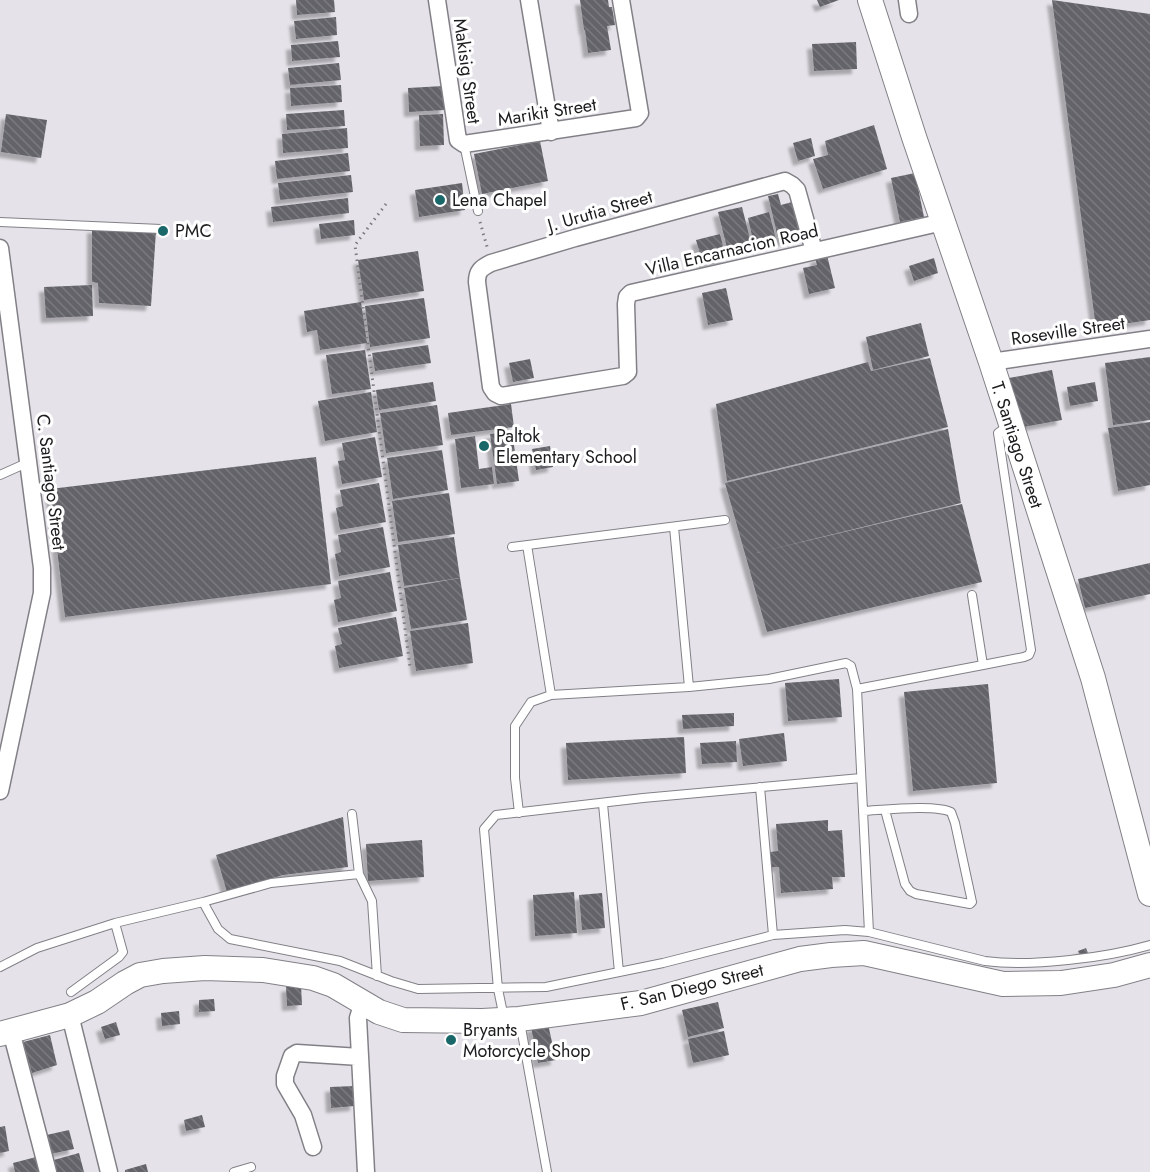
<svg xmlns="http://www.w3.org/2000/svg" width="1150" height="1172" viewBox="0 0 1150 1172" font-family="Jost,sans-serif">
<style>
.building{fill:url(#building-back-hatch);filter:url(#shadow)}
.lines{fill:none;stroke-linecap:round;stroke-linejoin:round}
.lane-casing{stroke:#828086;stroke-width:10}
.street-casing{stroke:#828086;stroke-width:19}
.secondary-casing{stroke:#828086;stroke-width:26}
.path{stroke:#7c7b7f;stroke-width:3;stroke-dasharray:1.5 4.5;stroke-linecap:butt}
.lane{stroke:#fff;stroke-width:8}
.street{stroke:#fff;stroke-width:16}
.secondary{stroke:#fff;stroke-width:24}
.poi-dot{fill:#1a676a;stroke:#fff;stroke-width:2}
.labels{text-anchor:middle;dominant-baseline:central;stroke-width:6;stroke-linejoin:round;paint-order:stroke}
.street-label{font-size:18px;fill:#1c1c1e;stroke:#fff}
.poi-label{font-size:18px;fill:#1c1c1e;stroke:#fff;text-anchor:start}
</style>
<defs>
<pattern id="building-back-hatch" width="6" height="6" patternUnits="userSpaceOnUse" patternTransform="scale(1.5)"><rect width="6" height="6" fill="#636469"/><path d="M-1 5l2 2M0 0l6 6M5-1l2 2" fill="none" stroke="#797a7e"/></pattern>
<filter id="shadow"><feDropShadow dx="-5" dy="5" stdDeviation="1.5" flood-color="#0004"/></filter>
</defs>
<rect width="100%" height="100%" fill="#e5e3e9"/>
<path class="building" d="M 296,0 L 334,0 L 335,12 L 297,15 Z
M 580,0 L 608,0 L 609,7 L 612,7 L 615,25 L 607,26 L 611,50 L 588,53 L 585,30 L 594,28 L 584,30 Z
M 817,0 L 839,0 L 820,7 Z
M 1052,0 L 1150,14 L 1150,320 L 1096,328 Z
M 336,17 L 337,35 L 296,39 L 294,21 Z
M 338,41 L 340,57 L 292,61 L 291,45 Z
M 856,42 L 857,69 L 814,71 L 812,44 Z
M 339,63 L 341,80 L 290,85 L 288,68 Z
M 341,85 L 342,102 L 291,106 L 290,88 Z
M 443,86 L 445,110 L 409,112 L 408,88 Z
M 344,110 L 345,126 L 287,130 L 286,114 Z
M 6,114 L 47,120 L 41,158 L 1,152 Z
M 443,114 L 444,145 L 420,146 L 419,115 Z
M 874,125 L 887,169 L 823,189 L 813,159 L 828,155 L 825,141 Z
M 347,128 L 348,148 L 283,153 L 282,134 Z
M 811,138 L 815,156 L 798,161 L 793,143 Z
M 540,141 L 548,181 L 482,194 L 474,154 Z
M 348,153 L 350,171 L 277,179 L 275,161 Z
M 915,173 L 924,217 L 900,222 L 891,178 Z
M 351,175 L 353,192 L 280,200 L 278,183 Z
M 462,183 L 465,210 L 419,217 L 415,190 Z
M 778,194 L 781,205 L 792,202 L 800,237 L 779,242 L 768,196 Z
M 348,198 L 349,213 L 273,222 L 271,207 Z
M 742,207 L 752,247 L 728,252 L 718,212 Z
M 769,212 L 776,239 L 754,245 L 748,218 Z
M 354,220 L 355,235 L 321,239 L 319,224 Z
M 92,228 L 156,231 L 151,306 L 99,303 L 98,283 L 92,282 Z
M 720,234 L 726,258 L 703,264 L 696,240 Z
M 418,251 L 424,291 L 364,300 L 358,260 Z
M 827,255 L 835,288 L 809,294 L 803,268 L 817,265 L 815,258 Z
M 934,258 L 938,273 L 914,281 L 909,266 Z
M 92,285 L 93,316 L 46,318 L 44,287 Z
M 726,288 L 733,320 L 708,325 L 702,293 Z
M 424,298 L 430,338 L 370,347 L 365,306 Z
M 361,302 L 367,343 L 320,350 L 317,330 L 307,332 L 304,311 Z
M 921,323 L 929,356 L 873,370 L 866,337 Z
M 428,345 L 431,363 L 375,371 L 372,353 Z
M 365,350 L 371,389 L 332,394 L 326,355 Z
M 1150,357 L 1150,420 L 1113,425 L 1105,363 Z
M 930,358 L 948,427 L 727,481 L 716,404 L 868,362 L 871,371 Z
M 530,359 L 534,378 L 513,382 L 509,363 Z
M 1052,370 L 1062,420 L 1018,428 L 1009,378 Z
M 433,382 L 436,401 L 379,410 L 376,390 Z
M 1095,382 L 1098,401 L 1070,406 L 1067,387 Z
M 371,392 L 377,432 L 325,441 L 318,401 Z
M 511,404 L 514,427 L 451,435 L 448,413 Z
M 437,405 L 443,445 L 386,453 L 380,413 Z
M 1150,422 L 1150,485 L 1118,491 L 1108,428 Z
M 948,429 L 961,503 L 756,553 L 962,504 L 982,582 L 767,632 L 725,483 Z
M 512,431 L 519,481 L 497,484 L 490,434 Z
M 475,436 L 479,469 L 492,467 L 494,484 L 461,488 L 455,439 Z
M 375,437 L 382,477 L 342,484 L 338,461 L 345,460 L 342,443 Z
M 550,446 L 553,467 L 536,470 L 532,449 Z
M 442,450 L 448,490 L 393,499 L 387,458 Z
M 316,457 L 331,584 L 65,617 L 50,489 Z
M 379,483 L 386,522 L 340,530 L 336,508 L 343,506 L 340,490 Z
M 449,493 L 455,534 L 398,542 L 392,501 Z
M 383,527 L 390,567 L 339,576 L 335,554 L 341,552 L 338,535 Z
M 454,537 L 460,578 L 404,586 L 398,545 Z
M 1150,563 L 1150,594 L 1085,608 L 1078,579 Z
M 390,572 L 397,611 L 338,622 L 334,600 L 341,598 L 338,581 Z
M 460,578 L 467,620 L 411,629 L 404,588 Z
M 396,617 L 403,656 L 339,668 L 335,646 L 342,644 L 338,628 Z
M 468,623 L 473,663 L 416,671 L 410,631 Z
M 839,679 L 842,717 L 788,721 L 785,683 Z
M 988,684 L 997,783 L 913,791 L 904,692 Z
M 734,713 L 734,726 L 683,729 L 682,715 Z
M 784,733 L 787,761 L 743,766 L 739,739 Z
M 684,737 L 686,773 L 568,780 L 566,743 Z
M 736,741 L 737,762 L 702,764 L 700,743 Z
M 343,817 L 348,867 L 283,875 L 227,892 L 216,855 Z
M 828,820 L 828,831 L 842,830 L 845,877 L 832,877 L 833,889 L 781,893 L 779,867 L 771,867 L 770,852 L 778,851 L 776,824 Z
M 422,840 L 424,877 L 368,881 L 366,844 Z
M 574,892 L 577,933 L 535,936 L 533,895 Z
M 602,893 L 605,928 L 582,930 L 579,895 Z
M 1086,948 L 1088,953 L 1080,956 L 1078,951 Z
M 301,985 L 302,1005 L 287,1006 L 286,987 Z
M 214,999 L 215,1011 L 199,1012 L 199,1000 Z
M 718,1002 L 724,1028 L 688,1037 L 682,1010 Z
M 179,1011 L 180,1024 L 162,1026 L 161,1013 Z
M 116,1022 L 120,1035 L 105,1039 L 101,1027 Z
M 548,1024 L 556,1060 L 538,1063 L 531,1027 Z
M 724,1031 L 729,1055 L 693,1063 L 688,1039 Z
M 50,1035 L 57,1065 L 32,1073 L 23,1042 Z
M 354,1086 L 355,1106 L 331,1108 L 330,1087 Z
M 202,1115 L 205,1127 L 186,1131 L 184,1120 Z
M 5,1126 L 9,1151 L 0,1153 L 0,1127 Z
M 69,1130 L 74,1149 L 46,1155 L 42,1136 Z
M 79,1153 L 84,1172 L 53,1172 L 50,1161 Z
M 36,1157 L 40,1172 L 15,1172 L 13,1163 Z
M 146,1164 L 148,1172 L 125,1172 L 125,1170 Z"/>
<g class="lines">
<defs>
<path id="lane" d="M 464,144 L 478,211
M 0,222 L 161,229
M 0,475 L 29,462
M 674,527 L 689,687
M 527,545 L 551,695
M 512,547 L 725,520
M 983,665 L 1024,657 L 1029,655 L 1031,650 L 998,433 L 1009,425
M 857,689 L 869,932
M 760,787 L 773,935
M 603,804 L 619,972
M 863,811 C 883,810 935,804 951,812 L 955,823 L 972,902 L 970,904 L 916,894 L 910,891 L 905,884 L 885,810
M 519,813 L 515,778 L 515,726 L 531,702 L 551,695 L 689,687 L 769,679 L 846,663 L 851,666 L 857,689 L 983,665 L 972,595
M 352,814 L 359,874 L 372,901 L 377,976
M 203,902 L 218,929 L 230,939 L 340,961 L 391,981 L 418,989 L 546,987 L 663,963 L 773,935 L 845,930 L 869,932 L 985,961 C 1031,967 1105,958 1150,945
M 0,967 L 37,948 L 115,923
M 71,992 L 119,957 L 123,952 L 115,923 L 203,902 L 271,883 L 359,874
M 504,1018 L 498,989 L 484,829 L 496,815 L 643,798 L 861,778
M 520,1022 L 547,1172
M 234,1172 L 251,1167"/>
<path id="street" d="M 437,0 L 458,140 L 464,144 L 636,118 L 640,113 L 621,0
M 529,0 L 551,132
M 907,0 L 909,14
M 0,248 L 42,568 L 42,593 L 0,791
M 814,251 L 797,190 L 792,185 L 785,181 L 575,238 L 491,263 C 481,268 477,271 477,282 L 491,387 L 495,393 L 501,396 L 623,376 L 628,372 L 626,304 L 627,297 L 631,293 L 943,222
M 991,362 L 1150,339
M 363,1002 L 358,1018 L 366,1172
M 70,1015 L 109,1172
M 11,1031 L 48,1172
M 313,1147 L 303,1115 L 285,1084 L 285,1076 L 292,1056 L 297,1053 L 360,1057"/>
<path id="secondary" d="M 870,0 L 914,137 L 991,362 L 1093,678 L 1150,894
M 0,1034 L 70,1015 L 97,1002 L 125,983 L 140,975 L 163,971 L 205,968 L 263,970 L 313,978 L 333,985 L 379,1012 L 403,1020 L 482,1021 L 519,1019 L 641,1003 L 800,959 L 831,955 L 864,953 L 1003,984 L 1061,983 L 1114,975 L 1150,965"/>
</defs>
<use href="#lane" class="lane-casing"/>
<use href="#street" class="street-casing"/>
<use href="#secondary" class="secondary-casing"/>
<path class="path" d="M 386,204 L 355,245 L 410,667
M 480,222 L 488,250"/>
<use href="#lane" class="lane"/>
<use href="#street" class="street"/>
<use href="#secondary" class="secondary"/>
</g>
<g class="poi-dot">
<circle cx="440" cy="200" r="6"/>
<circle cx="163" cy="231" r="6"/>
<circle cx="484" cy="446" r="6"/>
<circle cx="451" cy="1040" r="6"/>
</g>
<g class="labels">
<g class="street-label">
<text transform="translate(467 71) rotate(82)">Makisig Street</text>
<text transform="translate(547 112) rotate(-9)">Marikit Street</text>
<text transform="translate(600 211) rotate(-16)">J. Urutia Street</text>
<text transform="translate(732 250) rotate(-13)">Villa Encarnacion Road</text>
<text transform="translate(1068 331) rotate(-8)">Roseville Street</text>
<text transform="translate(1017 445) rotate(72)">T. Santiago Street</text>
<text transform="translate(51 482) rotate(83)">C. Santiago Street</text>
<text transform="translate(692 987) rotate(-14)">F. San Diego Street</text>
</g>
<g class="poi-label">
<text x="452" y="200">Lena Chapel</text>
<text x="175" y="231">PMC</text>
<text x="496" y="436">Paltok<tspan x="496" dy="21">Elementary School</tspan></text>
<text x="463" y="1030">Bryants<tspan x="463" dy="21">Motorcycle Shop</tspan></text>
</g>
</g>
</svg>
